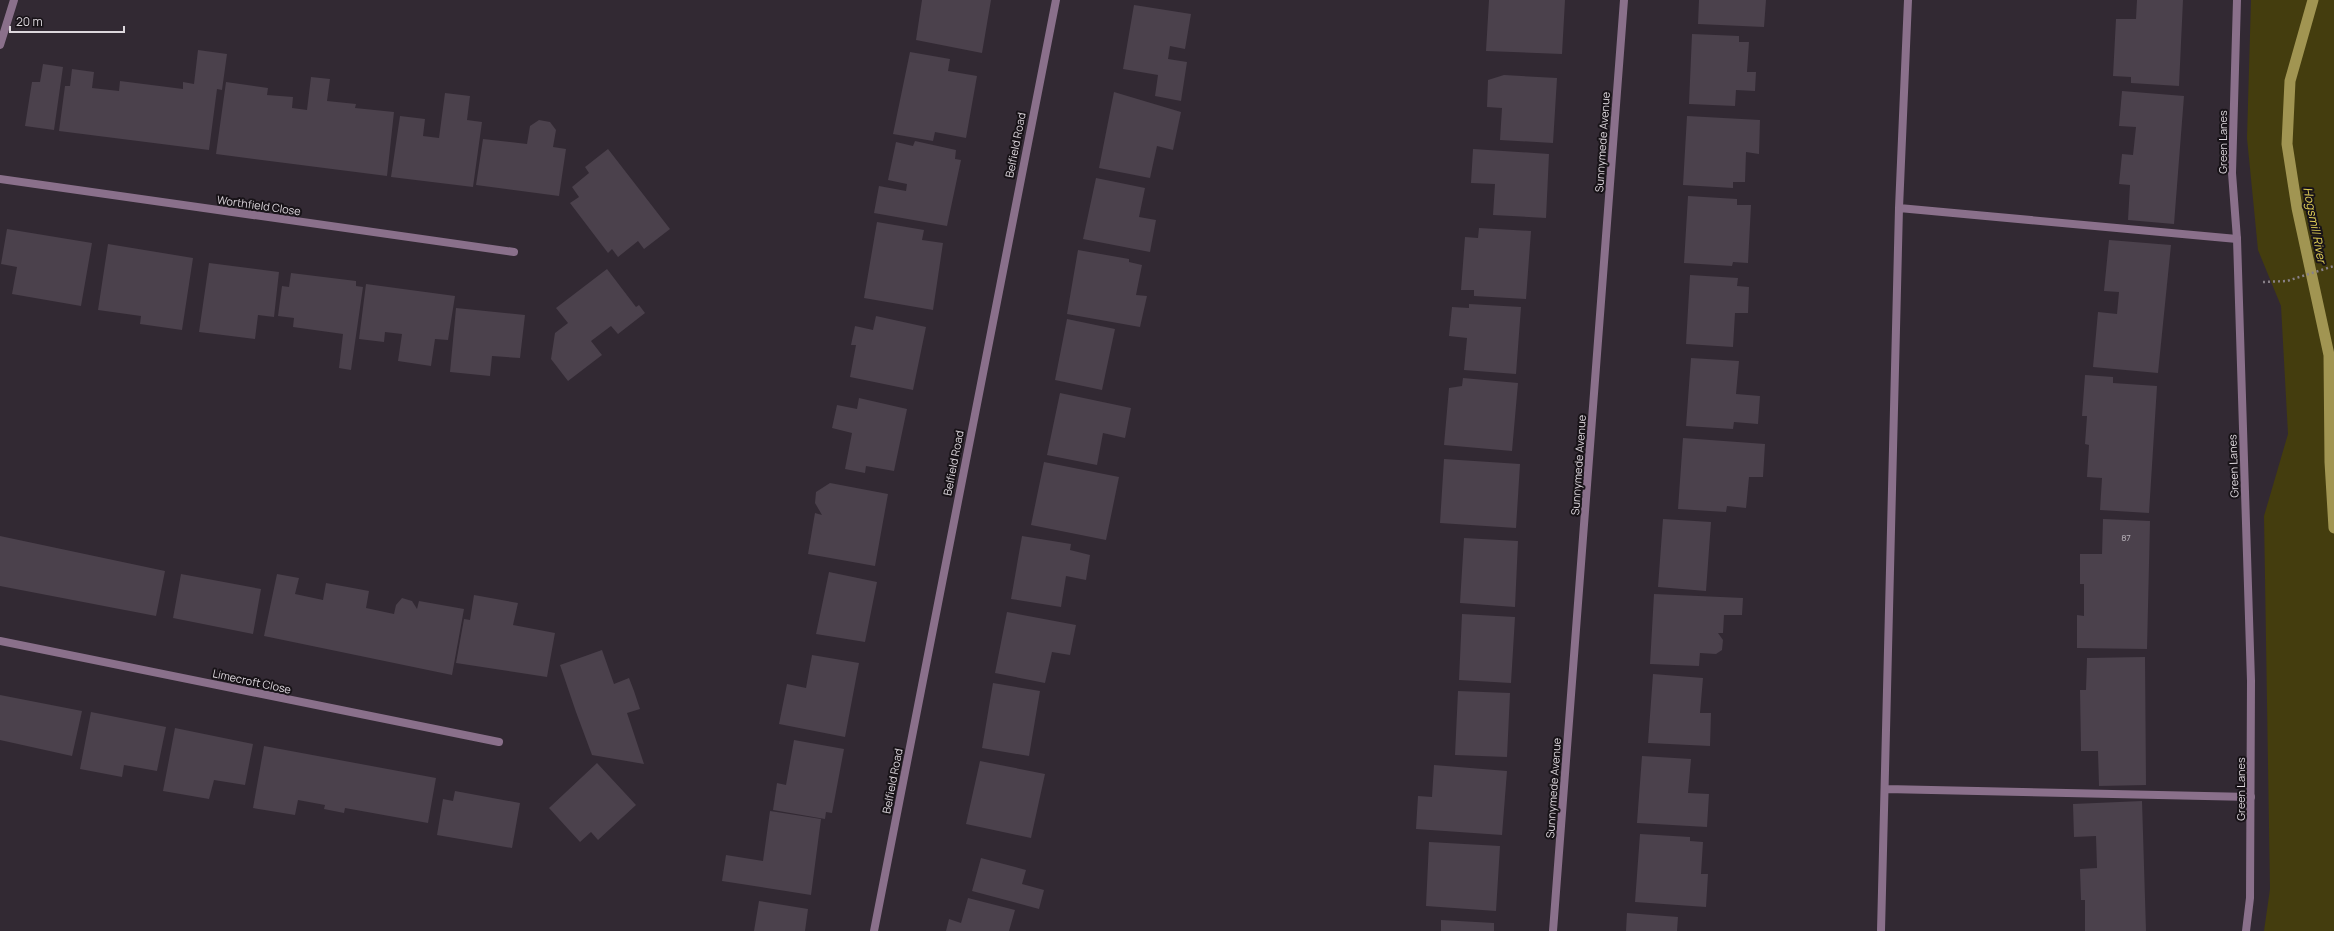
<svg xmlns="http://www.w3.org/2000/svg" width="2334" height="931" viewBox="0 0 2334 931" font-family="Manrope,sans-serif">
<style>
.green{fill:#443d0e}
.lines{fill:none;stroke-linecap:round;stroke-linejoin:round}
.stream{stroke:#a19552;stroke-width:11}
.building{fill:#4b414c}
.path{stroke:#888088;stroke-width:2.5;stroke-dasharray:2 3;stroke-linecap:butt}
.lane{stroke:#8a708b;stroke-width:8}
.street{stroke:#8a708b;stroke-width:8}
.labels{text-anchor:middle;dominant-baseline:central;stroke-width:4;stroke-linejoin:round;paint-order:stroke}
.number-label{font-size:9px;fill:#b8b2b9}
.street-label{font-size:11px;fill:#ddd7dd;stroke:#181318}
.water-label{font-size:12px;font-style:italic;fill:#e3d157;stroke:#181318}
</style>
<rect width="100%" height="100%" fill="#322933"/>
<path class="green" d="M 2251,0 L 2334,0 L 2334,931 L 2264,931 L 2270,889 L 2264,516 L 2288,434 L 2281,306 L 2258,250 L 2247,138 Z"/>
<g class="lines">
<path class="stream" d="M 2313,0 L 2290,81 L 2287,144 L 2297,208 L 2329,355 L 2330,462 L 2334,528"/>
</g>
<path class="building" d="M 922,0 L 991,0 L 982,53 L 916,40 Z
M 1489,0 L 1565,0 L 1562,54 L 1486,51 Z
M 1699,0 L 1766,0 L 1764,27 L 1698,24 Z
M 2137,0 L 2183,0 L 2179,86 L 2131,83 L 2131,77 L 2113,76 L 2116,19 L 2136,19 Z
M 1134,5 L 1191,14 L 1185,49 L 1170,46 L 1168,59 L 1187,62 L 1181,101 L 1155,96 L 1158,75 L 1123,69 Z
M 1692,34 L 1739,36 L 1739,42 L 1749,42 L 1747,72 L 1756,72 L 1755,91 L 1736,90 L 1735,106 L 1689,104 Z
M 198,50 L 227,54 L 222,90 L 217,89 L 209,150 L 59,131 L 65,86 L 70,86 L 72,69 L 94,72 L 92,88 L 119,91 L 120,81 L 183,89 L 183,82 L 194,84 Z
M 910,52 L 950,59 L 948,71 L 977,76 L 966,138 L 935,132 L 933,141 L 893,134 Z
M 43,64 L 63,67 L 54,130 L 25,126 L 32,82 L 40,82 Z
M 1504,75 L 1557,78 L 1553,143 L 1500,140 L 1502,108 L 1487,107 L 1488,80 Z
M 311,77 L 330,79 L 327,101 L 356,104 L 355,108 L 394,112 L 387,176 L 216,154 L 226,82 L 268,88 L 267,95 L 293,97 L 292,108 L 307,110 Z
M 2122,91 L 2184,96 L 2174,224 L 2128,220 L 2130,185 L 2119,184 L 2122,154 L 2133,155 L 2136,127 L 2119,126 Z
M 1114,92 L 1181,112 L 1173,150 L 1157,146 L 1150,178 L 1099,168 Z
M 445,93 L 470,96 L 467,120 L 482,122 L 473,187 L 391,177 L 400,116 L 425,119 L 423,136 L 439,138 Z
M 1687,116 L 1760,120 L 1759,154 L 1746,152 L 1745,182 L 1733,182 L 1733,188 L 1683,185 Z
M 539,120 L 550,122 L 556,130 L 553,147 L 566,149 L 559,196 L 476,185 L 483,139 L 527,144 L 530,126 Z
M 915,141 L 956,150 L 955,159 L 961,160 L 947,226 L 874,213 L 879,186 L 906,191 L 907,184 L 888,180 L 896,142 L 913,146 Z
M 608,149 L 670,229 L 644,249 L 638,241 L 618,257 L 612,249 L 608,253 L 570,203 L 579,197 L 572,187 L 589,173 L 585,167 Z
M 1473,149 L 1549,154 L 1546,218 L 1493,215 L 1495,184 L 1471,183 Z
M 1096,178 L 1145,188 L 1139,217 L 1156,220 L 1150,252 L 1083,239 Z
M 1688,196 L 1737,199 L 1737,205 L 1751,205 L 1748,263 L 1733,262 L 1732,266 L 1684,263 Z
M 877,222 L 924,230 L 922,240 L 943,243 L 933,310 L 864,298 Z
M 1479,228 L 1531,231 L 1526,299 L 1474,296 L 1474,290 L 1461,290 L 1465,237 L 1478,238 Z
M 7,229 L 92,243 L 81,306 L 12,294 L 17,267 L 1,264 Z
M 2109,240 L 2171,245 L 2158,373 L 2093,367 L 2098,312 L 2117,314 L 2119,292 L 2104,291 Z
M 108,244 L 193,258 L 182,330 L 140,324 L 141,316 L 98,310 Z
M 1078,250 L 1129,259 L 1129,262 L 1142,265 L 1136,295 L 1147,296 L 1140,327 L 1067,314 Z
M 209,263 L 279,272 L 274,317 L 258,315 L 255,339 L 199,332 Z
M 607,269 L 636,307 L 639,305 L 645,313 L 618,334 L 611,326 L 591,341 L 602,355 L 568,381 L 551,359 L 555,333 L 568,323 L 556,308 Z
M 291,273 L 356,281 L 356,286 L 363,287 L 351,370 L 339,368 L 343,334 L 293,327 L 294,318 L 278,316 L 282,286 L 289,287 Z
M 1690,275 L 1738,278 L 1737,286 L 1749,287 L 1748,313 L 1735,313 L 1733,347 L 1686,344 Z
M 366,284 L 455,296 L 448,340 L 435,339 L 431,366 L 398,361 L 402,334 L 385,332 L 384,342 L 359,339 Z
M 1469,304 L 1521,307 L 1516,374 L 1464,370 L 1467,338 L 1449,336 L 1452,307 L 1469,308 Z
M 456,308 L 525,315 L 520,358 L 492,356 L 490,376 L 450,372 Z
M 876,316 L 926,327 L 913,390 L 850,377 L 856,345 L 851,345 L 855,326 L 873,330 Z
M 1067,319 L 1115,329 L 1102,390 L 1055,380 Z
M 1691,358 L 1739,361 L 1736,394 L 1760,396 L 1758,424 L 1734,422 L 1733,429 L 1686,426 Z
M 2085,375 L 2113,377 L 2113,383 L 2157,386 L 2149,513 L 2100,510 L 2102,478 L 2087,477 L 2089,445 L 2085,444 L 2087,416 L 2082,416 Z
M 1463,378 L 1518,383 L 1512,451 L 1444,445 L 1449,388 L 1462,386 Z
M 1060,393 L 1131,408 L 1125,438 L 1103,433 L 1097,465 L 1047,455 Z
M 859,398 L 907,409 L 894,471 L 866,466 L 865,473 L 845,469 L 852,433 L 832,428 L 837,405 L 857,409 Z
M 1683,438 L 1765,444 L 1763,477 L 1749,477 L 1746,508 L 1727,506 L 1726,512 L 1678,509 Z
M 1444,459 L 1520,464 L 1516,528 L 1440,523 Z
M 1044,462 L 1119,477 L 1106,540 L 1031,525 Z
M 830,483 L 888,494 L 875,566 L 808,554 L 815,513 L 822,515 L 815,503 L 816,492 Z
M 1663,519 L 1711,522 L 1706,591 L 1658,587 Z
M 2103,519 L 2150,521 L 2147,649 L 2077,648 L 2077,615 L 2084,616 L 2084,584 L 2080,584 L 2080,554 L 2102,554 Z
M 0,536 L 165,571 L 156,616 L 0,586 Z
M 1022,536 L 1071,544 L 1070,550 L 1090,555 L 1086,580 L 1066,576 L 1061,607 L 1011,599 Z
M 1464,538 L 1518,541 L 1515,607 L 1460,603 Z
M 829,572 L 877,582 L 865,642 L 816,634 Z
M 181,574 L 261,589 L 253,634 L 173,618 Z
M 277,574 L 299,578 L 295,594 L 323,600 L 326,583 L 369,591 L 366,608 L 394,614 L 396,605 L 402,598 L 412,601 L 417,609 L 419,601 L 464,609 L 452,675 L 264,636 Z
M 1654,594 L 1743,598 L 1742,615 L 1724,615 L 1723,633 L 1718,633 L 1723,640 L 1722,650 L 1716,654 L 1700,653 L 1699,666 L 1650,664 Z
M 474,595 L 518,603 L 513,625 L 555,633 L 547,677 L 456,663 L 464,619 L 470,620 Z
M 1007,612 L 1076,625 L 1070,655 L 1052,652 L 1045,683 L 995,673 Z
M 1462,614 L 1515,617 L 1511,683 L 1459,680 Z
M 602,650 L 614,684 L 629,678 L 634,691 L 640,709 L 627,713 L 644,764 L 592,755 L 576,712 L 560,665 Z
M 812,655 L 859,663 L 845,737 L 779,724 L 787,684 L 806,688 Z
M 2145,657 L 2146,785 L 2099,786 L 2098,751 L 2081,751 L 2080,690 L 2086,690 L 2087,658 Z
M 1653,674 L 1703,678 L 1700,713 L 1711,713 L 1710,746 L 1648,743 Z
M 993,683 L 1040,691 L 1029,756 L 982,748 Z
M 1458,691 L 1510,693 L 1507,757 L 1455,755 Z
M 0,695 L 82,711 L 72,756 L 0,740 Z
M 91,712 L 166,727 L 157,771 L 124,765 L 122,777 L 80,769 Z
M 175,728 L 253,744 L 245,785 L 214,780 L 209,799 L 163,791 Z
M 794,740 L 844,749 L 832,813 L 826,812 L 825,819 L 773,810 L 777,783 L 786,785 Z
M 264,746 L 436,778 L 428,823 L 345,808 L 344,813 L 324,809 L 325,805 L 298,800 L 295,815 L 253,808 Z
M 1642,756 L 1691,759 L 1688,793 L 1709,794 L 1707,827 L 1637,823 Z
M 980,761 L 1045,774 L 1031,838 L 966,824 Z
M 597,763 L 636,805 L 598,840 L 591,832 L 580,842 L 549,808 Z
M 1434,765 L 1507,771 L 1502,835 L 1416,829 L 1418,796 L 1432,797 Z
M 455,791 L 520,803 L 512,848 L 437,835 L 443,799 L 453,801 Z
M 2142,801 L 2146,931 L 2085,931 L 2085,900 L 2081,900 L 2080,869 L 2097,868 L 2096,836 L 2074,837 L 2073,804 Z
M 770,811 L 821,819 L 811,895 L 722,881 L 726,855 L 763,861 Z
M 1640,834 L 1690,837 L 1690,841 L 1703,842 L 1701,874 L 1708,874 L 1706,907 L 1635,902 Z
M 1429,842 L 1500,846 L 1496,911 L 1426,906 Z
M 981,858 L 1026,870 L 1022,884 L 1044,890 L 1039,909 L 972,891 Z
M 968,898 L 1015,910 L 1009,931 L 946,931 L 949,919 L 961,923 Z
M 759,901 L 808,909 L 805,931 L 754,931 Z
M 1627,913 L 1678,917 L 1677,931 L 1626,931 Z
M 1441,920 L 1494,923 L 1494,931 L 1441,931 Z"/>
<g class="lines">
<path class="path" d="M 2263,282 L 2287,281 L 2334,266"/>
<path class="lane" d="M 1899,208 L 2237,239
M 1886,789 L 2251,797
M 1881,931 L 1899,208 L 1908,0"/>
<path class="street" d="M 2237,0 L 2232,173 L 2237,239 L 2251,681 L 2250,898 L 2246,931
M 0,45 L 14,0
M 0,179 L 514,252
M 0,641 L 499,742
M 874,931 L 1056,0
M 1553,931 L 1624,0"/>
</g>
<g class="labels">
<g class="number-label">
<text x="2126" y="537">87</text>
</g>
<g class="street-label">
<text transform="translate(1602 142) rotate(-86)">Sunnymede Avenue</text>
<text transform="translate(2222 142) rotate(-90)">Green Lanes</text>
<text transform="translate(1015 145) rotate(-79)">Belfield Road</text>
<text transform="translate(259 205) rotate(8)">Worthfield Close</text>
<text transform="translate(953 463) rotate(-79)">Belfield Road</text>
<text transform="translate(1578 465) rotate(-86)">Sunnymede Avenue</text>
<text transform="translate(2233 466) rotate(-92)">Green Lanes</text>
<text transform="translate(252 681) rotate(12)">Limecroft Close</text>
<text transform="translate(892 781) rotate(-79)">Belfield Road</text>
<text transform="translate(1553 788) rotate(-86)">Sunnymede Avenue</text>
<text transform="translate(2240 789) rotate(-90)">Green Lanes</text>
</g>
<g class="water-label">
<text transform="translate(2315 225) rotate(79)">Hogsmill River</text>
</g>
</g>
<path d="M10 26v6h114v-6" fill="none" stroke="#ddd7dd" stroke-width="2"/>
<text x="16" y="26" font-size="12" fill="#ddd7dd" stroke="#181318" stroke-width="3" paint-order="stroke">20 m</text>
</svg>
